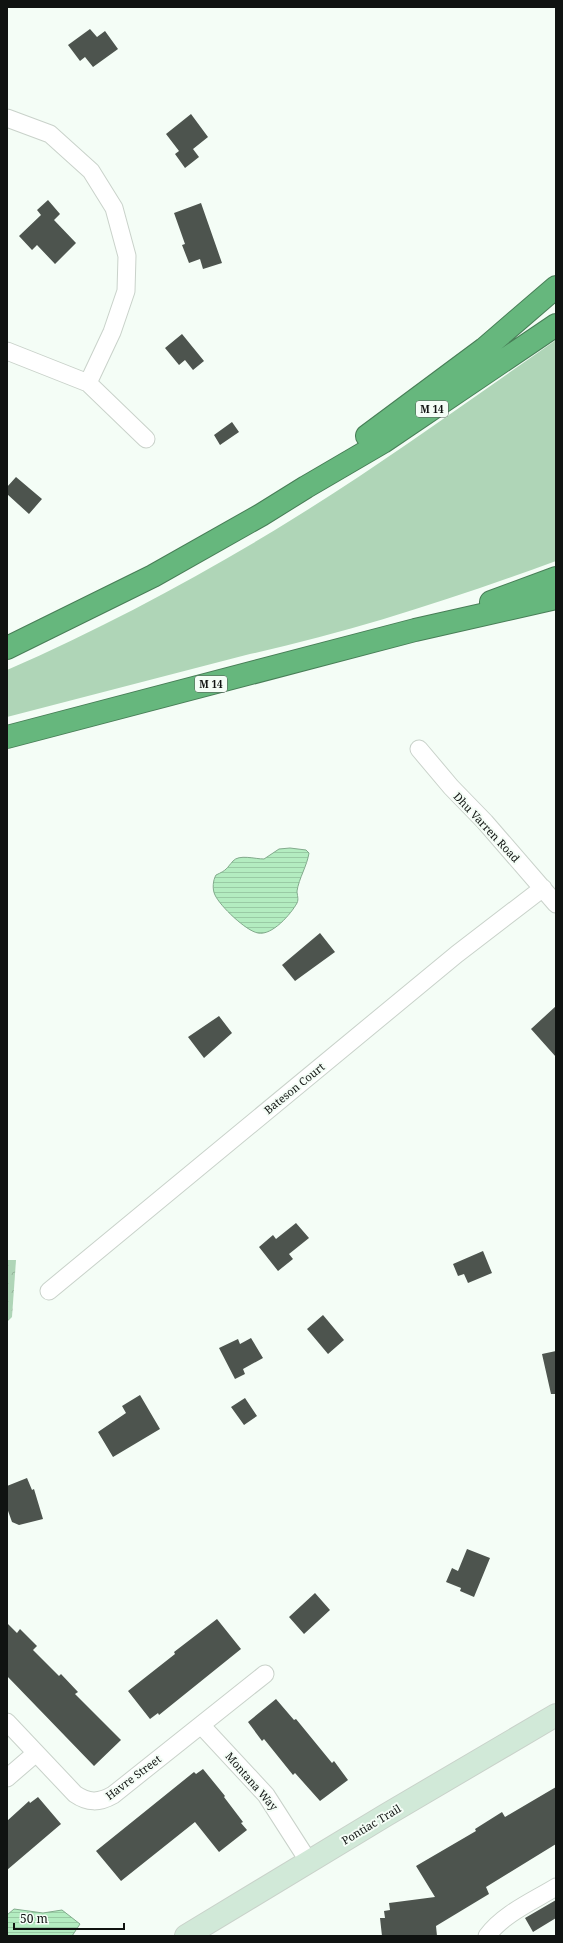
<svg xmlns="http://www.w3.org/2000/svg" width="563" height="1943" viewBox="0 0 563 1943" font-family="'Noto Serif',serif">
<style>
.green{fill:#afd5b7}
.forest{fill:url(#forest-crowns)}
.water{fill:url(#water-rules);stroke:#82ab8c}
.building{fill:#4d544e}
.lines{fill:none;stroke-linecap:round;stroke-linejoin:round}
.street-casing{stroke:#c9d2ca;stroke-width:19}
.secondary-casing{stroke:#c9d2ca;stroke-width:24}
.highway-casing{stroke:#487e57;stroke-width:24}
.street{stroke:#fff;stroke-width:17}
.secondary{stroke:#d1e9d8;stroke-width:22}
.highway{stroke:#66b77d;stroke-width:22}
.labels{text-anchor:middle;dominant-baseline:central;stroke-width:4;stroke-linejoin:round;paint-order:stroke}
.shield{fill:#f4fdf6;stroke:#545956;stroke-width:1}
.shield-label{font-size:10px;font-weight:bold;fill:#101311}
.street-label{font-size:11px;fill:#101311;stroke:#f4fdf6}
</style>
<defs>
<pattern id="forest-crowns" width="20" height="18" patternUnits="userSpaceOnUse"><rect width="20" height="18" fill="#afd5b7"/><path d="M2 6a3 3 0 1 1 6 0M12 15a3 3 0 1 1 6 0" fill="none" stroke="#96b69c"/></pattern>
<pattern id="water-rules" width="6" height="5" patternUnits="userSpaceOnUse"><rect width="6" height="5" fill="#b3ecc0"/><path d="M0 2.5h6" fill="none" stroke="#99caa4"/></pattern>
</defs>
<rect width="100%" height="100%" fill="#f4fdf6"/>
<path class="green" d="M 556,340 L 556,561 C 455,598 351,632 246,655 L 7,717 L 7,670 C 100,629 189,582 275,530 C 372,471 464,404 556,340 Z"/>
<path class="forest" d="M 7,1260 L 16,1260 L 12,1317 L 7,1322 Z"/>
<path class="water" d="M 290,848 L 306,850 L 309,853 C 307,866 299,878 297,891 C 297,895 299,899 297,903 C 291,914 272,936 258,933 C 246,931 220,906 215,895 C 212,889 213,880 216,875 C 227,870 226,869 233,861 C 239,854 255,859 264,859 L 279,849 Z
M 14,1909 L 43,1913 L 62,1910 L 80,1924 L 72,1936 L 7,1936 L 7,1915 Z"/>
<path class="building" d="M 90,29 L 97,37 L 105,31 L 118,49 L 93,67 L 85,57 L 80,61 L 68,45 Z
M 191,114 L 208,137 L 193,149 L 199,157 L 185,168 L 175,154 L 179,151 L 166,134 Z
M 48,200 L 60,214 L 54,220 L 76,243 L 55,264 L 37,245 L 32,250 L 19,236 L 41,215 L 37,210 Z
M 201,203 L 222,263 L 203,269 L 200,259 L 189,263 L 182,245 L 185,244 L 174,213 Z
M 182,334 L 204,361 L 193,370 L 185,360 L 179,365 L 165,348 Z
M 232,422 L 239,432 L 220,445 L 214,435 Z
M 16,477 L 42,499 L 29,514 L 7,494 L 7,487 Z
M 320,933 L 335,952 L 295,981 L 282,965 Z
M 556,1006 L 556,1057 L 531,1029 Z
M 219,1016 L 232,1033 L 204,1058 L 188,1037 Z
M 296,1223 L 309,1238 L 289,1254 L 293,1259 L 278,1271 L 259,1247 L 273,1235 L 276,1239 Z
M 483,1251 L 492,1273 L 468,1283 L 464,1274 L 458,1276 L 453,1264 Z
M 323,1315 L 344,1340 L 328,1354 L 307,1329 Z
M 251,1338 L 263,1358 L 243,1369 L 245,1374 L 235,1379 L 219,1348 L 238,1339 L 240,1344 Z
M 556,1351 L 556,1394 L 551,1394 L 542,1354 Z
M 140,1395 L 160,1429 L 113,1457 L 98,1432 L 126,1413 L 122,1406 Z
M 245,1398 L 257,1416 L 244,1425 L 231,1407 Z
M 27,1478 L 32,1490 L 34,1489 L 43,1519 L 19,1525 L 12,1522 L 7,1508 L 7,1486 Z
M 467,1549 L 490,1558 L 474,1597 L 460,1591 L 461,1588 L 446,1582 L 452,1568 L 458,1571 Z
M 315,1593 L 330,1610 L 304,1634 L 289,1617 Z
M 217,1619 L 241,1649 L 159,1715 L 158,1713 L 150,1719 L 128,1691 L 175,1654 L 174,1652 Z
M 7,1623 L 17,1633 L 20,1629 L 37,1646 L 33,1650 L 59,1676 L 61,1674 L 78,1692 L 75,1694 L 121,1740 L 94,1766 L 7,1676 Z
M 276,1699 L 294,1720 L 296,1719 L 332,1763 L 334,1761 L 348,1780 L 320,1801 L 295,1773 L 293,1775 L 264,1739 L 262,1741 L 248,1722 Z
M 203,1769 L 225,1796 L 224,1797 L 243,1822 L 241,1823 L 247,1830 L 219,1852 L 195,1822 L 121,1881 L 96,1851 L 194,1772 L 196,1774 Z
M 556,1787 L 556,1844 L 486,1887 L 489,1894 L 436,1926 L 437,1936 L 382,1936 L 380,1918 L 385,1918 L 384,1911 L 390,1910 L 389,1903 L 435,1897 L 416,1866 L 476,1831 L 475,1829 L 502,1812 L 505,1817 Z
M 38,1797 L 61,1824 L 7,1870 L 7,1821 L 29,1801 L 30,1803 Z
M 556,1900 L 556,1918 L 533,1932 L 525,1918 Z"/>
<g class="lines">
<defs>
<path id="street" d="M 7,118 L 50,134 L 91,171 L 114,208 L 127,256 L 126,291 L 112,332 L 88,383
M 7,351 L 88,383 L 146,439
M 419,749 L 451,787 L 485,822 L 556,904
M 49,1291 L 457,954 L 543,888
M 7,1722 L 75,1794 C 88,1803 99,1803 113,1795 L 265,1674
M 201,1725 L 266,1795 L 309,1862
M 7,1778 L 36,1753
M 487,1936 C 503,1914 533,1901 556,1887"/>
<path id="secondary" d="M 186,1936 L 386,1815 L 556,1715"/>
<path id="highway" d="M 367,436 L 484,349 L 556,287
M 491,602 L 556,578
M 7,648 L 153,576 L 261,515 L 306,487 L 383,442 L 556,325
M 7,737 L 415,630 L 556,598"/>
</defs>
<use href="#street" class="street-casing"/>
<use href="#secondary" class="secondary-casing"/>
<use href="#highway" class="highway-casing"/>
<use href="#street" class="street"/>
<use href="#secondary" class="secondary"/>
<use href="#highway" class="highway"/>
</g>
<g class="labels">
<g class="shield">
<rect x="416" y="401" width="32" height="16" rx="3"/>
<rect x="195" y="676" width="32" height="16" rx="3"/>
</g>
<g class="shield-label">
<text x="432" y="409">M 14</text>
<text x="211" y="684">M 14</text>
</g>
<g class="street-label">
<text transform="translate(487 827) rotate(47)">Dhu Varren Road</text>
<text transform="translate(294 1088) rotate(-39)">Bateson Court</text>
<text transform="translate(133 1777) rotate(-37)">Havre Street</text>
<text transform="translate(252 1781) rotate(49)">Montana Way</text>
<text transform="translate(371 1824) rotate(-31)">Pontiac Trail</text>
</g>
</g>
<rect width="563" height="1943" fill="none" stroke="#101311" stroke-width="16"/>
<path d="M14 1923v6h110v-6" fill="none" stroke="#101311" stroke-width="2"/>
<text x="20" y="1923" font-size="12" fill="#101311" stroke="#f4fdf6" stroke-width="3" paint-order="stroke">50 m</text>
</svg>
